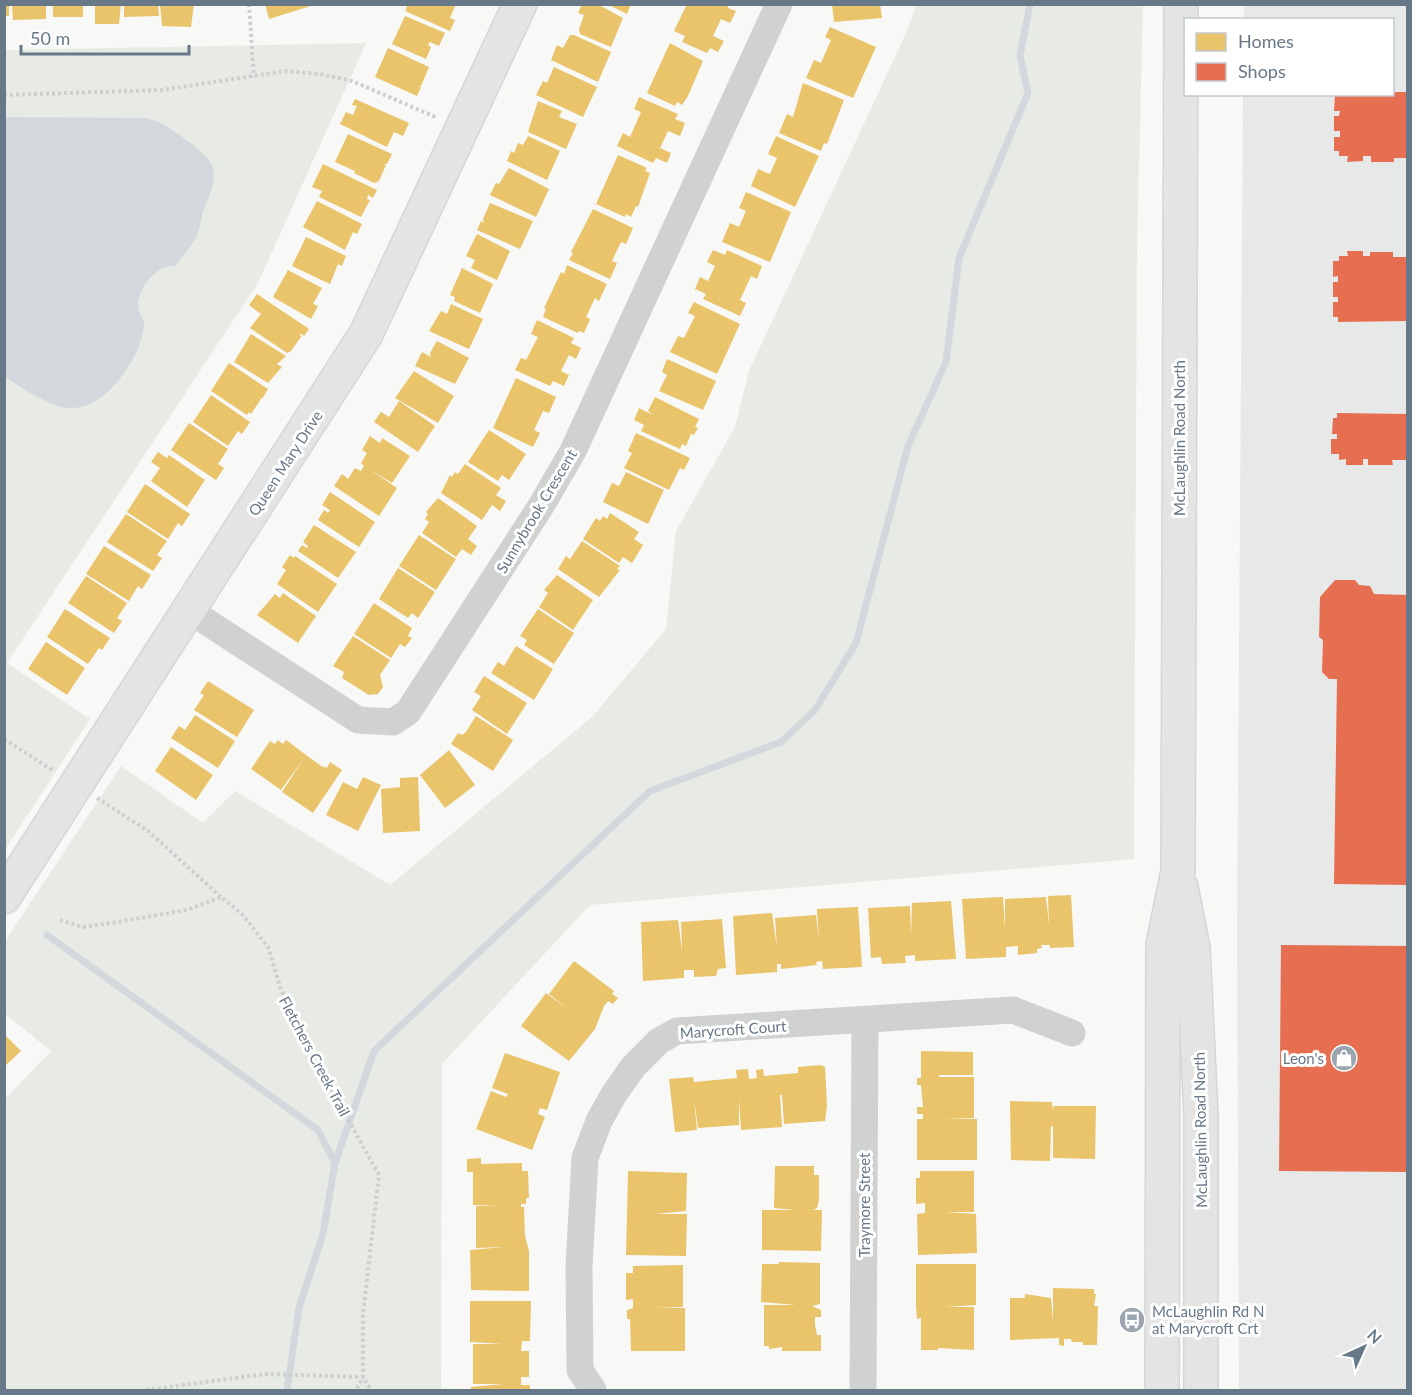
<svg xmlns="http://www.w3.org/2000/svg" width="1412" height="1395" viewBox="0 0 1412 1395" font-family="Lato,sans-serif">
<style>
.built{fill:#e7e8e8}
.green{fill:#e8ebe5}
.water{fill:#d2d8db}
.homes{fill:#e9c46a}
.shops{fill:#e76f51}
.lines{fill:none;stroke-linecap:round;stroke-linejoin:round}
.stream{stroke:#d2d8db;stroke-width:7}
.secondary-casing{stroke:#d5d6d7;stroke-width:36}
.path{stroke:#cececf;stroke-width:4;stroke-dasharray:3 3;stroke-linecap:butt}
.street{stroke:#d0d2d2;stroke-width:27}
.secondary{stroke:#e3e4e3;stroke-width:33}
.labels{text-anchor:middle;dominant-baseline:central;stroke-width:6;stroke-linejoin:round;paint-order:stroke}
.street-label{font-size:15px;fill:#677888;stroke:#fff}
.poi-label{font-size:15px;fill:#677888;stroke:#fff;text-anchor:end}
</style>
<rect width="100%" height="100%" fill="#f8f8f7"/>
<path class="built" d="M 1244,5 L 1407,5 L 1407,1390 L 1239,1390 L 1237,930 L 1243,95 L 1392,94 L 1392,20 L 1244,19 Z"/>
<path class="green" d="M 916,5 L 1143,5 L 1137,248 L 1134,859 L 590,905 L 442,1064 L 441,1390 L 5,1390 L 5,1099 L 51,1051 L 5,1014 L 5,941 L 121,766 L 203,823 L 235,791 L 390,885 L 592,717 L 666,629 L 676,531 L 735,427 L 749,371 L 907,31 Z
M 366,43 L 258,283 L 7,663 L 90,719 L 5,850 L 5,50 Z"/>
<path class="water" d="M 5,117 L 146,118 C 162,122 173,130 186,140 C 220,164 219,173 204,209 C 201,217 201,225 198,232 C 194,244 182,256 175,266 C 156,264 138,288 138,306 C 138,313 143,317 144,323 C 144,329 141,341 139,346 C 126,376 96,418 58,406 C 39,400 21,387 5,377 Z"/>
<path class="homes" d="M 4,4 L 9,4 L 9,16 L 4,16 Z
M 12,4 L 46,4 L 46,19 L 13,20 Z
M 53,4 L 83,4 L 83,17 L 53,17 Z
M 95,4 L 121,4 L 119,24 L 95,24 Z
M 124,4 L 158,4 L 159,16 L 124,17 Z
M 160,4 L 194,4 L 191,27 L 162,26 Z
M 265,4 L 314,4 L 314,5 L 269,19 Z
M 408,4 L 456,4 L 450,18 L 455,20 L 450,31 L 405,11 Z
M 582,4 L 597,4 L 623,18 L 611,47 L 580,34 L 579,29 L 584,15 L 578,13 Z
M 607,4 L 631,4 L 627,14 Z
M 687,4 L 729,4 L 728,8 L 736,11 L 730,23 L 721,19 L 713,36 L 724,41 L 718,52 L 710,48 L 707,53 L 682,42 L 685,36 L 674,31 Z
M 832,4 L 880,4 L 882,18 L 834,22 Z
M 405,16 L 445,33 L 439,46 L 430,42 L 428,45 L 431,47 L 426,59 L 392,44 Z
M 830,27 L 876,47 L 853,98 L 806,78 L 814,60 L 821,63 L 831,40 L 825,37 Z
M 570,35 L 574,35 L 611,52 L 598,82 L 551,60 L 557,45 L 563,48 Z
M 670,43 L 703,61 L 688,96 L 682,105 L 677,102 L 675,106 L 647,93 Z
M 388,48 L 429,67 L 421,86 L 418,86 L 421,87 L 417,96 L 375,77 Z
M 554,67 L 597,87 L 583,117 L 536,95 L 543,81 L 547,83 Z
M 803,83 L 844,100 L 827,144 L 824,143 L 821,151 L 779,133 L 787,114 L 793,117 Z
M 639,97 L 678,114 L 675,119 L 685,123 L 680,136 L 668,131 L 660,148 L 671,153 L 667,163 L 656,158 L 653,163 L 617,146 L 623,133 L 630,137 L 641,112 L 634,109 Z
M 355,99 L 409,123 L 403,136 L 394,132 L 387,147 L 340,124 L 346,112 L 353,115 L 357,106 L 352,105 Z
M 538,101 L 562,111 L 559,117 L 577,124 L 566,149 L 528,132 Z
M 348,134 L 392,154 L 387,164 L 383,164 L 386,165 L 379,181 L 374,183 L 354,173 L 355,171 L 335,162 Z
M 528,136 L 560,151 L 547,180 L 507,161 L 511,151 L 514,153 L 518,143 L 523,145 Z
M 776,136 L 819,156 L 795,207 L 751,186 L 758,169 L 770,174 L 777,158 L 768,154 Z
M 618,155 L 647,168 L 645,171 L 650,173 L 638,207 L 636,206 L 631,217 L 626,214 L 625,217 L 596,204 Z
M 323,164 L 377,190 L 373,198 L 368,195 L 367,199 L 370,200 L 361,217 L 319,197 L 322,191 L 312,187 Z
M 509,168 L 549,189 L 536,217 L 490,195 L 496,183 L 499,184 Z
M 746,192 L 791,212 L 770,262 L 722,242 L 730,223 L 739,227 L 746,211 L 739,208 Z
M 317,201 L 362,224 L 357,234 L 353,232 L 345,250 L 303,227 Z
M 490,203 L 533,221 L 520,249 L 477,230 L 481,221 L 484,223 L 483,219 Z
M 593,209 L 633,228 L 626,244 L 621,242 L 612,261 L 617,263 L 610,279 L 569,260 L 573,253 L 571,252 Z
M 477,234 L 510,251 L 497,280 L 471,268 L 475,260 L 466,256 Z
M 306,237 L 346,256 L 342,266 L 338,264 L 330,284 L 292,266 Z
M 713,250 L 725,255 L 727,250 L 762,266 L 757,279 L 751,276 L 740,300 L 746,303 L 740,316 L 703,299 L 706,294 L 695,289 L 700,277 L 708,281 L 715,266 L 707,262 Z
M 567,265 L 607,284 L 599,301 L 595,298 L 586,317 L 590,319 L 584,333 L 579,331 L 578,333 L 543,317 L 546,309 L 544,308 L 561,272 L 564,274 Z
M 462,268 L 493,284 L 480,313 L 454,301 L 455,297 L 450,295 Z
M 288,270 L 322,288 L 313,304 L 318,306 L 311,319 L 273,297 Z
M 257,294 L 309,329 L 304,336 L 300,333 L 301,337 L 291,351 L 287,353 L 250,328 L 261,314 L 249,305 Z
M 694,302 L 740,324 L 717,374 L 670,352 L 678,336 L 684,338 L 695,316 L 688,313 Z
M 451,304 L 483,319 L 469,349 L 429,331 L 441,311 L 447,314 Z
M 537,320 L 574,338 L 571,343 L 581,348 L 576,359 L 569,355 L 561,371 L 569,375 L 564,386 L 553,381 L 550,386 L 515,370 L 521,358 L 526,360 L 538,337 L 531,334 Z
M 251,334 L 286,356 L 277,364 L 282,367 L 268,383 L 234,362 Z
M 437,341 L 469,358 L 455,384 L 415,366 L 422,352 L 431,357 L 430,353 Z
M 667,359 L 716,381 L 703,410 L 659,391 L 667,375 L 662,372 Z
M 229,363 L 268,389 L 262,399 L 259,397 L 261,399 L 251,414 L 249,412 L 247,415 L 211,391 Z
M 414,371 L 454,396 L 438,423 L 395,398 Z
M 516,378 L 556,397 L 549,413 L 543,411 L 534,430 L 540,433 L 533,447 L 493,428 Z
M 211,395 L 250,422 L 242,434 L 238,431 L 228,446 L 193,422 Z
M 655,397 L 699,419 L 695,427 L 698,428 L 694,435 L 691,434 L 686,446 L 682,444 L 680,449 L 641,431 L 644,425 L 634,420 L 639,408 L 653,415 L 648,411 Z
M 399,401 L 435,426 L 418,452 L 374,422 L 381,412 L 389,417 Z
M 189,423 L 228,449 L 218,464 L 224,468 L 216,480 L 171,450 Z
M 489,430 L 526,454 L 509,480 L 502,475 L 498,481 L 468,462 Z
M 636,433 L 690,458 L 684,470 L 680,468 L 669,490 L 624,468 L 632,453 L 628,451 Z
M 370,436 L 380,443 L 382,438 L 410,456 L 392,483 L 369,469 L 397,488 L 379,516 L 334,486 L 342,474 L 348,479 L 355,468 L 361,471 L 364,466 L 361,463 L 367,453 L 362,450 Z
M 158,452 L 167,458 L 169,455 L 205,480 L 187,507 L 151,481 L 160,468 L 151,462 Z
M 465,464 L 501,488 L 496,495 L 506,501 L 500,511 L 492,505 L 482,520 L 441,493 L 450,475 L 452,477 L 455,472 L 458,474 Z
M 626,472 L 664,490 L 648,524 L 603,502 L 612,483 L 619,486 Z
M 145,484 L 190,514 L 182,526 L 178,523 L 168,539 L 127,512 Z
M 330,492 L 375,522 L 359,547 L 318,520 L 324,510 L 328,513 L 330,510 L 322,505 Z
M 438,498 L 477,526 L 468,539 L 477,546 L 471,555 L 462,549 L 456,557 L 422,533 L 429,522 L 425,519 L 428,514 L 426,512 Z
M 610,513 L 639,532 L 634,539 L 643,545 L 632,563 L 623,557 L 619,563 L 583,539 L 596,518 L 600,521 L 603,516 L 607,519 Z
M 126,514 L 167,541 L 157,555 L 162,558 L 153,571 L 107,542 Z
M 314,525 L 356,552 L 338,578 L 298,551 L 302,545 L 307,548 L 308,546 L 303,542 Z
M 419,535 L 456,559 L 436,590 L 399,566 Z
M 582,541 L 620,566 L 617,569 L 620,570 L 599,597 L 558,569 L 566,556 L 570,559 Z
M 104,546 L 151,575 L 142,589 L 138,586 L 129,601 L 86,574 Z
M 290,555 L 294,558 L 295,556 L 337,584 L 318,612 L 277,584 L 286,570 L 282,567 Z
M 398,568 L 435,592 L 418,618 L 412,613 L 408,618 L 379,599 Z
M 557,575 L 593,600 L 573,630 L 539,607 L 548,593 L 544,590 Z
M 86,576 L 127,603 L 117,618 L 122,621 L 114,633 L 68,603 Z
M 283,593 L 316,616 L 298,643 L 257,615 L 275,594 L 280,598 Z
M 374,603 L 412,628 L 408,636 L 412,638 L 405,647 L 400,644 L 391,658 L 354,634 Z
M 65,609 L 110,638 L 102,650 L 99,648 L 88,664 L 47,637 Z
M 538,609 L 574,633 L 554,664 L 524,645 L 527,640 L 520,636 Z
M 353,636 L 390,660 L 380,675 L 383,687 L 378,694 L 369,695 L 342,678 L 344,672 L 333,666 Z
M 46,642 L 85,668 L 67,695 L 28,669 Z
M 516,646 L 553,669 L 534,700 L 491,673 L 498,662 L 504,666 Z
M 484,676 L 527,703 L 507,734 L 472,710 L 481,696 L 474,692 Z
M 208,681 L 254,710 L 237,737 L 194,710 L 204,695 L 200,693 Z
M 195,715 L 235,741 L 218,768 L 171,738 L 179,726 L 185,730 Z
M 476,716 L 513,740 L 493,771 L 451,744 L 458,733 L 462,735 L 466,732 Z
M 278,740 L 283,744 L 286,740 L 321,766 L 327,768 L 330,762 L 342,770 L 313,813 L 282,792 L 304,758 L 281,790 L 251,769 L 270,741 L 275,744 Z
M 171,747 L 213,775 L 196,800 L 155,771 Z
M 449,750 L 475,785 L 445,808 L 420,775 Z
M 363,777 L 381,785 L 358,831 L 326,815 L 343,782 L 357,789 Z
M 418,777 L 420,831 L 383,833 L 381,789 L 400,787 L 400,778 Z
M 1071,895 L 1074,947 L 1050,948 L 1050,945 L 1041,945 L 1042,948 L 1037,949 L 1037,953 L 1018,955 L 1018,946 L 1006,947 L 1006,957 L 966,959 L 962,899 L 1003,897 L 1005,929 L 1005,899 L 1046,897 L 1049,925 L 1048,896 Z
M 951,901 L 956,959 L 915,961 L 915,955 L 905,956 L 906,963 L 882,964 L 881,957 L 871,958 L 868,908 L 910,906 L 911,935 L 912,903 Z
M 858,907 L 862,967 L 823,969 L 822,961 L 816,962 L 817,965 L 791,968 L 781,969 L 781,964 L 777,964 L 777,972 L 736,975 L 733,916 L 772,913 L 777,947 L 775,918 L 816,915 L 819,941 L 817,909 Z
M 722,919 L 726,968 L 718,969 L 716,976 L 694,977 L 694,970 L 684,970 L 684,978 L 643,981 L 641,922 L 678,920 L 682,951 L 681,922 Z
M 574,961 L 614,991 L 612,994 L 618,998 L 613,1004 L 608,1001 L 604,1006 L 595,1029 L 569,1061 L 521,1026 L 546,993 L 572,1012 L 549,994 Z
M 4,1034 L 21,1051 L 4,1067 Z
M 921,1051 L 973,1052 L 973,1075 L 939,1075 L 939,1077 L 974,1077 L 974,1118 L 944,1118 L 977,1119 L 977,1160 L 917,1160 L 917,1119 L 923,1119 L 923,1114 L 917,1114 L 917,1107 L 923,1107 L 921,1085 L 917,1085 L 917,1078 L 921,1078 Z
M 505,1053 L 560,1072 L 547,1110 L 540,1108 L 538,1114 L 545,1117 L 532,1150 L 476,1129 L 491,1091 L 506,1097 L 508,1094 L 492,1088 Z
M 821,1065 L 825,1067 L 827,1106 L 825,1121 L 784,1124 L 782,1095 L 780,1095 L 782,1127 L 741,1130 L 739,1098 L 739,1125 L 698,1128 L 694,1098 L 697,1130 L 675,1132 L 669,1079 L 693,1077 L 694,1082 L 737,1078 L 736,1070 L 748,1069 L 749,1079 L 757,1078 L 756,1070 L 763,1069 L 764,1076 L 798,1073 L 798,1067 Z
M 1010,1101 L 1052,1102 L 1053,1110 L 1054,1106 L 1096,1106 L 1095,1159 L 1053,1158 L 1053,1126 L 1051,1126 L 1050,1161 L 1011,1160 Z
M 481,1158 L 481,1164 L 522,1163 L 522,1171 L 528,1171 L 529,1198 L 526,1198 L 526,1204 L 521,1204 L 521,1207 L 524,1207 L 525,1236 L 529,1251 L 529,1291 L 471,1290 L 470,1250 L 504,1247 L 476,1248 L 476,1206 L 501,1206 L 473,1205 L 473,1172 L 467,1172 L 467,1159 Z
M 775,1166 L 814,1166 L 814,1175 L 819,1175 L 819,1200 L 817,1208 L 813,1210 L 822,1210 L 821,1251 L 762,1250 L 762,1210 L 795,1210 L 774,1208 Z
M 628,1171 L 687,1173 L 686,1211 L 655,1214 L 687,1214 L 686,1256 L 626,1255 Z
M 920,1171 L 974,1171 L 974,1212 L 945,1212 L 976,1214 L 977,1253 L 918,1255 L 917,1214 L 925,1213 L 925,1203 L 916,1204 L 916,1178 L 920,1178 Z
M 779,1262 L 820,1263 L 820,1304 L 812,1306 L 821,1310 L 821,1317 L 815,1317 L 815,1325 L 817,1335 L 821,1335 L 821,1351 L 782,1351 L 782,1347 L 769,1349 L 769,1346 L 764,1346 L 764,1305 L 796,1305 L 761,1302 L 762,1264 L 779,1264 Z
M 916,1264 L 976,1264 L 976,1305 L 945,1307 L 974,1307 L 974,1350 L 938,1348 L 938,1350 L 921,1350 L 921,1318 L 917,1319 L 916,1306 Z
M 683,1265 L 683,1307 L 654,1308 L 685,1308 L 685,1351 L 631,1351 L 630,1319 L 627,1319 L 627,1310 L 633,1308 L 633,1299 L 626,1300 L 626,1273 L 633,1273 L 633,1266 Z
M 1053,1288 L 1094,1289 L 1094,1294 L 1096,1294 L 1094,1306 L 1098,1306 L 1097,1345 L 1083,1345 L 1083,1342 L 1072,1342 L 1071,1339 L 1064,1339 L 1064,1346 L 1059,1345 L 1059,1338 L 1010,1340 L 1010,1298 L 1025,1298 L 1025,1294 L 1051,1298 L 1053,1322 Z
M 470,1301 L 531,1301 L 530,1341 L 522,1341 L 521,1351 L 529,1351 L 529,1377 L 521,1377 L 521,1385 L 530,1385 L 530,1390 L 471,1390 L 471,1387 L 503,1384 L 473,1384 L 473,1344 L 502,1344 L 470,1342 Z"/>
<path class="shops" d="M 1392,92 L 1408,92 L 1408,158 L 1394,158 L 1394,162 L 1371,162 L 1371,156 L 1363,156 L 1363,161 L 1347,162 L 1348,156 L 1339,156 L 1339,151 L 1334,151 L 1334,137 L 1340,137 L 1340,131 L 1334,131 L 1334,116 L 1339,116 L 1340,111 L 1334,111 L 1335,95 L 1392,94 Z
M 1347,251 L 1363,251 L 1363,256 L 1370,256 L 1370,252 L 1393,252 L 1393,257 L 1408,257 L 1408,321 L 1338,322 L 1338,317 L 1333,317 L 1333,302 L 1338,302 L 1338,297 L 1333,297 L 1333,282 L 1338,282 L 1338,276 L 1333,277 L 1333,261 L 1339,261 L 1339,256 L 1348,256 Z
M 1337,413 L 1408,414 L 1408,460 L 1392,460 L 1393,465 L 1368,465 L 1368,459 L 1363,459 L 1363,465 L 1346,465 L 1346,459 L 1339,460 L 1339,454 L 1331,454 L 1331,439 L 1337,439 L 1337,434 L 1332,434 L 1333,418 L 1337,418 Z
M 1335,580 L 1355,580 L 1359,585 L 1370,586 L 1374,594 L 1408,595 L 1408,885 L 1334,884 L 1337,679 L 1329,679 L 1322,672 L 1323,640 L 1319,637 L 1320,597 Z
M 1281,945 L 1408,946 L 1408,1172 L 1279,1171 Z"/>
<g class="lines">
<path class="stream" d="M 47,935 L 318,1130 L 335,1163 L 323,1234 L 299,1308 L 287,1390
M 335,1163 L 374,1051 L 650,791 L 781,742 L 815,710 L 856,643 L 908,446 L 946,362 L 959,258 L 1028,93 L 1020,55 L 1030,4"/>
<defs>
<path id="secondary" d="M 1181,887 L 1193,948 L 1201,1115 L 1201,1390
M 4,897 L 366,334 L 520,4
M 1162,1390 L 1163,945 L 1178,871 L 1181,4"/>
</defs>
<use href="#secondary" class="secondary-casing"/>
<path class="path" d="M 249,4 L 254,77
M 4,95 L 162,90 L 285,71 L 320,74 L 352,81 L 438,118
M 4,739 L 54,771
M 97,798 L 148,831 L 221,897
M 60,920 L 83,927 L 111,923 L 187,910 L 221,897 L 242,914 L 268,947 L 281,990 L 316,1062 L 379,1175 L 363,1314 L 363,1377 L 371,1390
M 146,1390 L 265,1374 L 363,1377 L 356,1390"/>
<path class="street" d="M 190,611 L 358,720 L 393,722 L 408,712 L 541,506 L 573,451 L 779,4
M 593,1390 L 580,1370 L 579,1267 L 585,1158 L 599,1121 L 614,1094 L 633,1067 L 659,1041 L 677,1031 L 1013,1010 L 1072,1033
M 863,1390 L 865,1020"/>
<use href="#secondary" class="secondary"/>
</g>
<defs>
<symbol id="shop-disc" viewBox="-11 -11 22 22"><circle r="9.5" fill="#9aa5af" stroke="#fff"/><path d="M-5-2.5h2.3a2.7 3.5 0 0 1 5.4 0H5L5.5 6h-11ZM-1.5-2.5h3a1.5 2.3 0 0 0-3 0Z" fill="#fff"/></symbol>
<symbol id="bus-disc" viewBox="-11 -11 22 22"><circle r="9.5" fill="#9aa5af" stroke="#fff"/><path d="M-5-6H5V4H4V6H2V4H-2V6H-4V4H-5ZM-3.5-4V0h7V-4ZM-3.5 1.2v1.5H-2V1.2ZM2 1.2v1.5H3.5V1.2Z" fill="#fff"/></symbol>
</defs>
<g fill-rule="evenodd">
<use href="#shop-disc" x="1329" y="1043" width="30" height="30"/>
<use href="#bus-disc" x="1117" y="1305" width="30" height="30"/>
</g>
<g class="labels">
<g class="street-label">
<text transform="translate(1179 438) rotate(-90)">McLaughlin Road North</text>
<text transform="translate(285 463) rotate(-57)">Queen Mary Drive</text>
<text transform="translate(536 511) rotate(-59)">Sunnybrook Crescent</text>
<text transform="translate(733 1029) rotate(-4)">Marycroft Court</text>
<text transform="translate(315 1056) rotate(62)">Fletchers Creek Trail</text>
<text transform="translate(1200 1130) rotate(-91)">McLaughlin Road North</text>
<text transform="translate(864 1205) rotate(-90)">Traymore Street</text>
</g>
<g class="poi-label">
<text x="1324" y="1058">Leon's</text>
<text x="1152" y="1311" text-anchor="start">McLaughlin Rd N<tspan x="1152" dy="17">at Marycroft Crt</tspan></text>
</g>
</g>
<rect width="1412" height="1395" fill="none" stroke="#677888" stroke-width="12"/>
<rect x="1184" y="18" width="210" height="78" fill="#ffffff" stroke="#c2c9cf" stroke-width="1.5"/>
<rect x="1196" y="33" width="30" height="18" fill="#e9c46a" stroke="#c2c9cf" stroke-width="1.5"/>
<text x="1238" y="48" font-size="18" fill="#677888">Homes</text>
<rect x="1196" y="63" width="30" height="18" fill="#e76f51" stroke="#c2c9cf" stroke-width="1.5"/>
<text x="1238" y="78" font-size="18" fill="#677888">Shops</text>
<g transform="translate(1364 1347) rotate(45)" stroke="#ffffff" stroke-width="4.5" paint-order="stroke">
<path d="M0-4.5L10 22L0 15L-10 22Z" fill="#677888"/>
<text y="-9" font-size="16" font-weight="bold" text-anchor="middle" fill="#677888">N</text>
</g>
<path d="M21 45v9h168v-9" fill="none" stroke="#677888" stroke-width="3"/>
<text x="30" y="45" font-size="18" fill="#677888" stroke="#ffffff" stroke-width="4.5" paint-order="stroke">50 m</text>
</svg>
